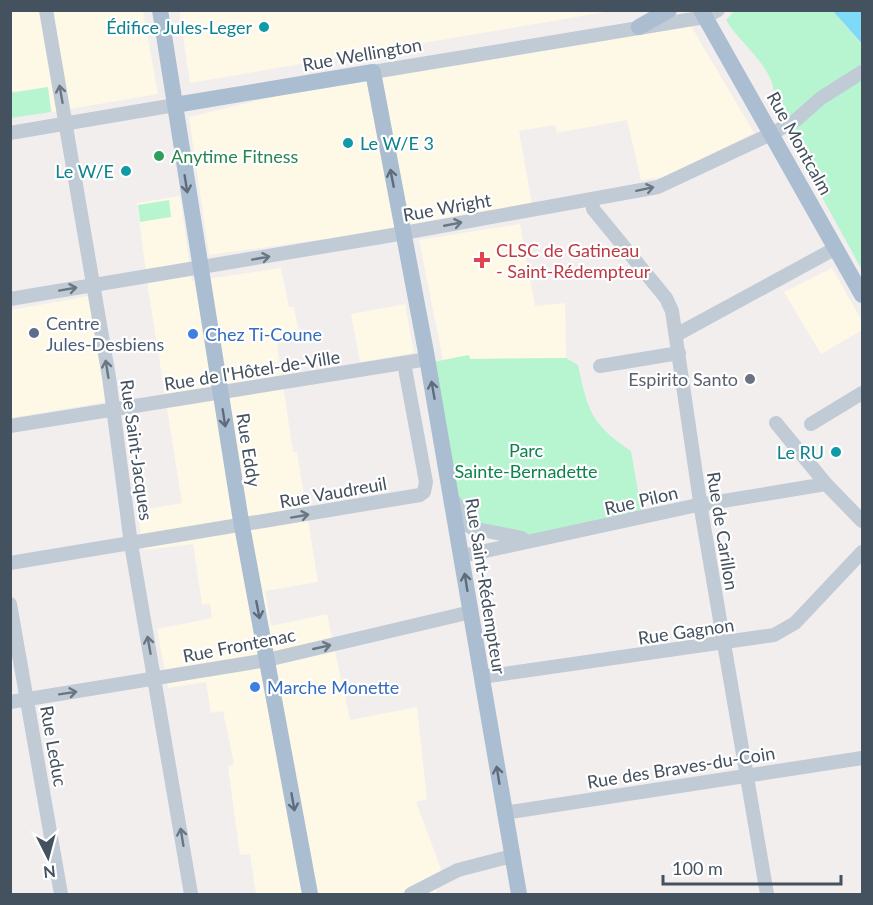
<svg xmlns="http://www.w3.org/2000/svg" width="873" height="905" viewBox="0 0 873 905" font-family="Lato,sans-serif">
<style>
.commercial{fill:#fef8e6}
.green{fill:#b7f5d1}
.water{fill:#7fdaf7}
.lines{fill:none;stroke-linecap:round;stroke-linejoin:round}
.minor{stroke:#c0cbd6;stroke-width:14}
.major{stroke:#abbdd1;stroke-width:16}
.oneway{stroke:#697683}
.oneway2{stroke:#5e6c7c}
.culture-dot{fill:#0f9aa8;stroke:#fff;stroke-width:2}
.leisure-dot{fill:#2e9e5b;stroke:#fff;stroke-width:2}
.health-dot{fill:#e0444e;stroke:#fff;stroke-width:2}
.service-dot{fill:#5c6f8a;stroke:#fff;stroke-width:2}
.shop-dot{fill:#3f7fe0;stroke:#fff;stroke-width:2}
.worship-dot{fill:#6b7280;stroke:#fff;stroke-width:2}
.labels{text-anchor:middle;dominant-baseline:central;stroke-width:4.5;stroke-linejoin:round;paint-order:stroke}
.culture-label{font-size:18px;fill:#0d838f;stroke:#fff;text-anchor:end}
.street-label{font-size:18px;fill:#44515f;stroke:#fff}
.leisure-label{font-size:18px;fill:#27864d;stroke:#fff;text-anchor:start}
.health-label{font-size:18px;fill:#be3a42;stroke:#fff;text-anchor:start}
.service-label{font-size:18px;fill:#4e5e75;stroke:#fff;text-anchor:start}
.shop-label{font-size:18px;fill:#366cbe;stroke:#fff;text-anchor:start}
.worship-label{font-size:18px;fill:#5b616d;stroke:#fff;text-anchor:end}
.park-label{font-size:18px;fill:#0b844b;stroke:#fff}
</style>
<rect width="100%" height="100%" fill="#f2eeee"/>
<path class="commercial" d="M 179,10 L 611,10 L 611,11 L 190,83 Z
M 10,11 L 143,11 L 158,94 L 52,112 L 48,87 L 11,92 Z
M 691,26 L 754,133 L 677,171 L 664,177 L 641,180 L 627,120 L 557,133 L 555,125 L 519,131 L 532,204 L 398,229 L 209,255 L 189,117 L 294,92 Z
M 180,196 L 192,281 L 281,268 L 289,307 L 294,307 L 299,334 L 276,338 L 293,452 L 297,452 L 318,582 L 265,591 L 271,626 L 327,614 L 350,720 L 417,707 L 427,799 L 416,802 L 441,869 L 436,888 L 437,894 L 256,894 L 250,854 L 240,855 L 228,766 L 234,764 L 223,711 L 211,713 L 206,682 L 168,688 L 157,629 L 212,618 L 210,604 L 202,604 L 193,544 L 144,550 L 137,511 L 182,503 L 148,288 L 137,203 Z
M 520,224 L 535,306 L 565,303 L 566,358 L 470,359 L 469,355 L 443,360 L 419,240 Z
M 832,268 L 862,321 L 862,330 L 821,354 L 784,292 Z
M 89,296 L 106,402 L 11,418 L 11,310 Z
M 405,304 L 414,353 L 360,362 L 351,314 Z"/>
<path class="green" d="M 734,11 L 833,11 L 862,45 L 862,270 L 774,110 C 774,103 774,93 773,86 C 766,61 739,42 726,20 Z
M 48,87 L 51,112 L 11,118 L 11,93 Z
M 169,200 L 171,217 L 140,222 L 138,205 Z
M 469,355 L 470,359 L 566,358 L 578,365 C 588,411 591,424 631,451 L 643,519 L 536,540 L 489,534 L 459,513 L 428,363 Z"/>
<path class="water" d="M 833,11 L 862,11 L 862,44 Z"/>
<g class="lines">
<path class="minor" d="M 46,10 L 109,377 L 131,544 L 191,894
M 373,72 L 705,17 L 718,10
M 10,133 L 175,105
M 592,199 L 593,209 L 666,298 L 672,311 L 702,515 L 767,894
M 10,299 L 387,236 L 658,187 L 773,133 L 796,120 L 821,98 L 862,72
M 676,335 L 836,248
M 600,366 L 679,353
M 776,423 L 826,484 L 862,521
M 811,424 L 862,393
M 10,426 L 428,359
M 455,502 L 466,524 L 472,528 L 522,538
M 462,556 L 693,506 L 826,484
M 10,563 L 420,495 L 424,492 L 426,482 L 404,363
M 10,604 L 61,894
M 482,677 L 774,635 L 795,623 L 862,552
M 10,702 L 267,660 L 471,612
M 504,813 L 862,758
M 411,894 L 458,870 L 512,856"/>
<path class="major" d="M 160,10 L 240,515 L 310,894
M 701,10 L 862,295
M 639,27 L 669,10
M 175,105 L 373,72 L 426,352 L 519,894"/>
</g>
<defs><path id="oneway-shaft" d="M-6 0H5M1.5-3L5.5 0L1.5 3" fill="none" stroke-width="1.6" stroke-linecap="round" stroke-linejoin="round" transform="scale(1.5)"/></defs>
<g class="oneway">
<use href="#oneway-shaft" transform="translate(61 94) rotate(-100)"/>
<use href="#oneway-shaft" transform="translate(645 189) rotate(-12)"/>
<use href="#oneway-shaft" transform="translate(453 224) rotate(-11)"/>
<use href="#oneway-shaft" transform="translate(261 258) rotate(-10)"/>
<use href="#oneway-shaft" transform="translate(68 289) rotate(-10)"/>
<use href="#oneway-shaft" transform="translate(107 369) rotate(-99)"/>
<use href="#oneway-shaft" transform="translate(300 516) rotate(-10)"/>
<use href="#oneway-shaft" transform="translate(149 645) rotate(-100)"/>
<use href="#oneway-shaft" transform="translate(322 647) rotate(-13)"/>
<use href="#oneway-shaft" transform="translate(68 693) rotate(-9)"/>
<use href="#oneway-shaft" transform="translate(182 837) rotate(-99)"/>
</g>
<g class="oneway2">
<use href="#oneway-shaft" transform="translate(392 178) rotate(-101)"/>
<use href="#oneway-shaft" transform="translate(186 184) rotate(81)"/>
<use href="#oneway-shaft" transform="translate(433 390) rotate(-100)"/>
<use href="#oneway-shaft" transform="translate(224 418) rotate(81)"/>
<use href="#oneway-shaft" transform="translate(466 582) rotate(-99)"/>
<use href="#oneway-shaft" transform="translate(258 610) rotate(79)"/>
<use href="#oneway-shaft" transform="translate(498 775) rotate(-99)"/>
<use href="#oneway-shaft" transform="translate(293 802) rotate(80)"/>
</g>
<g class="culture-dot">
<circle cx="264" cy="27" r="6"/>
<circle cx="348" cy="143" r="6"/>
<circle cx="126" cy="171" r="6"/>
<circle cx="836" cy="452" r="6"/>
</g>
<circle class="leisure-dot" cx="159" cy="156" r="6"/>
<path class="health-dot" d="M479 251h6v6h6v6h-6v6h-6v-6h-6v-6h6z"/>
<circle class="service-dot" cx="34" cy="333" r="6"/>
<g class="shop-dot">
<circle cx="193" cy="334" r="6"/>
<circle cx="255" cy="687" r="6"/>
</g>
<circle class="worship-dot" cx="750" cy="379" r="6"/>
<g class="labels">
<g class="culture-label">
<text x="252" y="27">Édifice Jules-Leger</text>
<text x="360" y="143" text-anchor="start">Le W/E 3</text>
<text x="114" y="171">Le W/E</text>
<text x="824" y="452">Le RU</text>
</g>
<g class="street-label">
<text transform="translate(362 54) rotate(-10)">Rue Wellington</text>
<text transform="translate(800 143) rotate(61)">Rue Montcalm</text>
<text transform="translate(447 207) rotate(-10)">Rue Wright</text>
<text transform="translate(252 370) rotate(-9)">Rue de l'Hôtel-de-Ville</text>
<text transform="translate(137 450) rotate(82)">Rue Saint-Jacques</text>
<text transform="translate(249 450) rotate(81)">Rue Eddy</text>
<text transform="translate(333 492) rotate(-10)">Rue Vaudreuil</text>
<text transform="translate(641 500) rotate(-13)">Rue Pilon</text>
<text transform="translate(723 531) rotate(81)">Rue de Carillon</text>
<text transform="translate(486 586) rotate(81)">Rue Saint-Rédempteur</text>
<text transform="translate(686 631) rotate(-8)">Rue Gagnon</text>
<text transform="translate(239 645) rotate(-11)">Rue Frontenac</text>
<text transform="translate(54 746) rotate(80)">Rue Leduc</text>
<text transform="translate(681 767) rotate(-9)">Rue des Braves-du-Coin</text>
</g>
<g class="leisure-label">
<text x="171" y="156">Anytime Fitness</text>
</g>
<g class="health-label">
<text x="496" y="250">CLSC de Gatineau<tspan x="496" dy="21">- Saint-Rédempteur</tspan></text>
</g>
<g class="service-label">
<text x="46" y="323">Centre<tspan x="46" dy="21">Jules-Desbiens</tspan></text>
</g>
<g class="shop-label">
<text x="205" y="334">Chez Ti-Coune</text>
<text x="267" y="687">Marche Monette</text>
</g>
<g class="worship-label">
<text x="738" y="379">Espirito Santo</text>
</g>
<g class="park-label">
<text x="526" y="450">Parc<tspan x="526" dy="21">Sainte-Bernadette</tspan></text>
</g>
</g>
<rect width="873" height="905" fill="none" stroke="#44515f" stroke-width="24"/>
<g transform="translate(48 857) rotate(174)" stroke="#ffffff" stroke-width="4.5" paint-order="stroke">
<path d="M0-4.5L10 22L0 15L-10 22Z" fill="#44515f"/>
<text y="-9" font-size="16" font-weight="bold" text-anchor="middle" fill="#44515f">N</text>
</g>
<path d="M663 875v9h178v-9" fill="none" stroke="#44515f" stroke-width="3"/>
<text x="672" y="875" font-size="18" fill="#44515f" stroke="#ffffff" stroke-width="4.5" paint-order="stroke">100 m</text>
</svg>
